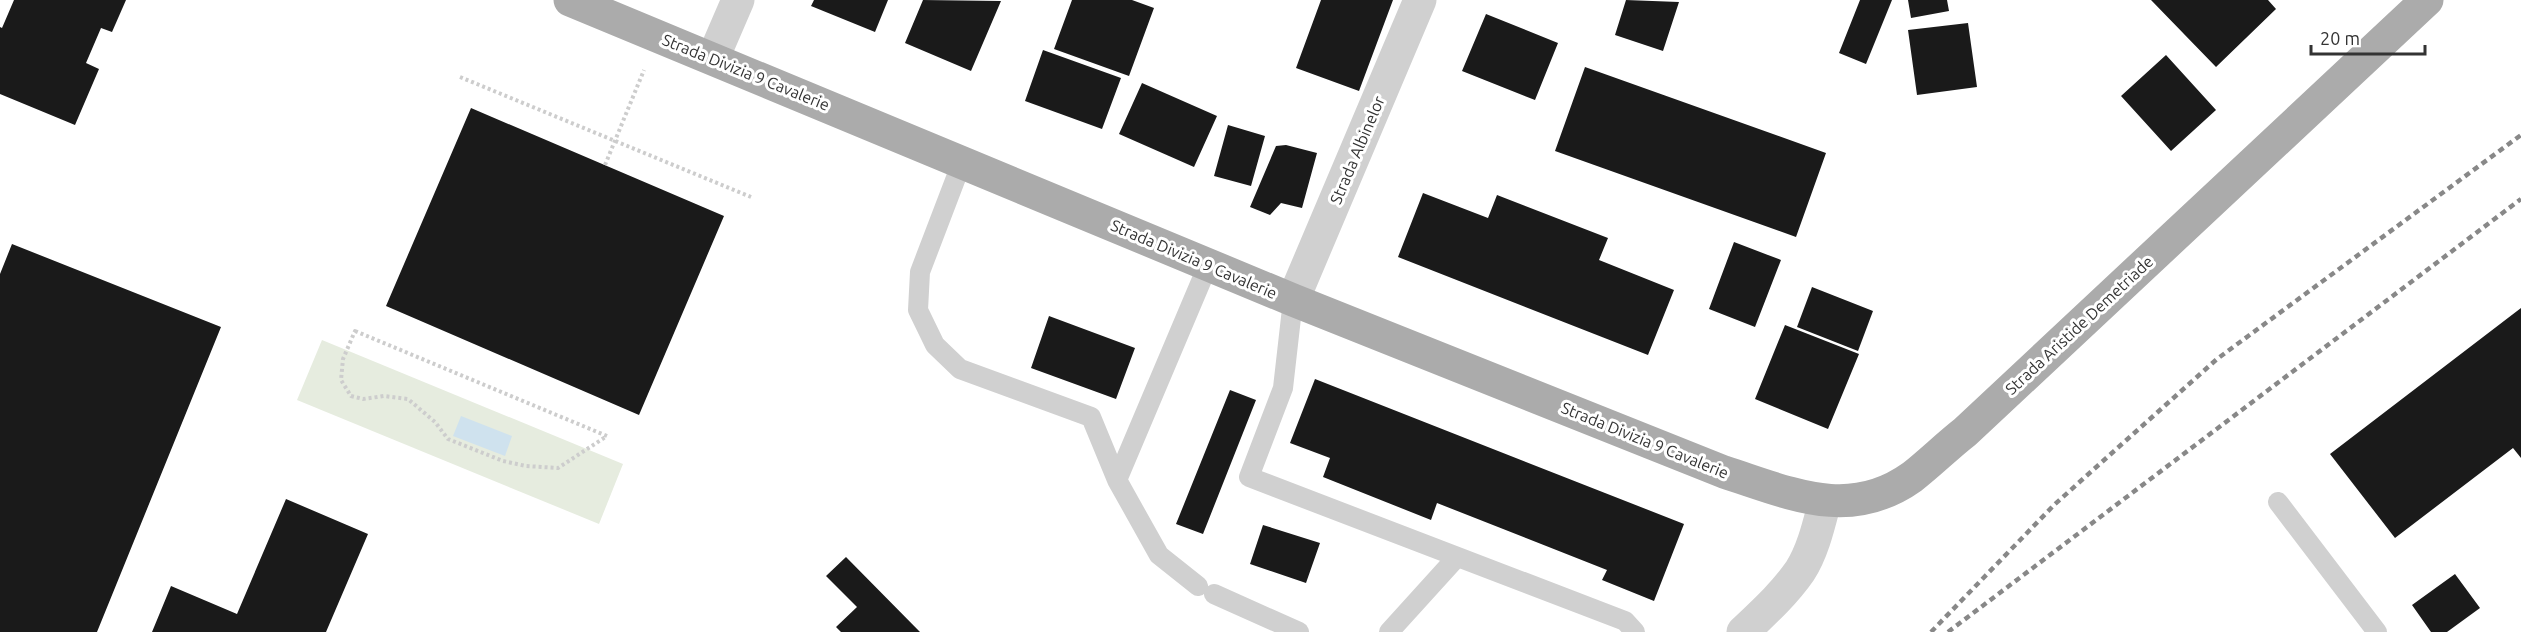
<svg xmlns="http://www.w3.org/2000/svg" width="2521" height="632" viewBox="0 0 2521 632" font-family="Ubuntu,sans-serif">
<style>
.green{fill:#e6ecdf}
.water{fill:#cfe2ee}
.building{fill:#1a1a1a}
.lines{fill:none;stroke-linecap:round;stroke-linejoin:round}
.path{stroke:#cdcdcd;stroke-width:4;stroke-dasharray:3 3;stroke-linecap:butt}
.service{stroke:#d0d0d0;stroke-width:20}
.minor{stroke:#d0d0d0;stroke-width:33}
.tertiary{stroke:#d0d0d0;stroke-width:33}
.primary{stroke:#ababab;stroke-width:33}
.rail{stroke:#888;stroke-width:4.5;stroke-dasharray:6 4.5;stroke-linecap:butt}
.labels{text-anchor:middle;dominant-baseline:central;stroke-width:6;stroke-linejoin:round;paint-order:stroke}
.street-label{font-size:16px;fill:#333;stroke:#fff}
</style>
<rect width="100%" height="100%" fill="#fff"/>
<path class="green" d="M 322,340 L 623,464 L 599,524 L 297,400 Z"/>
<path class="water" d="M 461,416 L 512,436 L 505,456 L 453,436 Z"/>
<path class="building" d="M 14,0 L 126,0 L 112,32 L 101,28 L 86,63 L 99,69 L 75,125 L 0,94 L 0,27 L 2,28 Z
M 814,0 L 888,0 L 875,32 L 811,6 Z
M 923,0 L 1001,1 L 971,71 L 905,43 Z
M 1072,0 L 1132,0 L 1154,8 L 1129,76 L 1054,49 Z
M 1321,0 L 1393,0 L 1359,91 L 1296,68 Z
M 1626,0 L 1679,2 L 1663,51 L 1615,35 Z
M 1860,0 L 1892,0 L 1866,64 L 1839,53 Z
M 1908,0 L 1947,0 L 1949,11 L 1911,18 Z
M 2151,0 L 2268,0 L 2276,9 L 2216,67 Z
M 1486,14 L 1558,43 L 1535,100 L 1462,71 Z
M 1968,23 L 1977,87 L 1917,95 L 1908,30 Z
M 1043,50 L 1121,78 L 1102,129 L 1025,101 Z
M 2166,55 L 2216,110 L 2171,151 L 2121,96 Z
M 1585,67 L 1826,153 L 1796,237 L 1555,151 Z
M 1142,83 L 1217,116 L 1194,167 L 1119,134 Z
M 471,108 L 724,216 L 639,415 L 386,306 Z
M 1228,125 L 1265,136 L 1251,186 L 1214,176 Z
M 1286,145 L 1317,153 L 1302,208 L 1281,203 L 1270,215 L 1250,207 L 1276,146 Z
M 1423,193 L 1488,218 L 1497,195 L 1608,238 L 1599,260 L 1674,290 L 1648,355 L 1398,257 Z
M 1734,242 L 1781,260 L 1755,327 L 1709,309 Z
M 12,244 L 221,327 L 97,632 L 0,632 L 0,274 Z
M 1812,287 L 1873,311 L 1858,351 L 1797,327 Z
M 2521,308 L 2521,458 L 2513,448 L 2395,538 L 2330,454 Z
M 1049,316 L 1135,348 L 1116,399 L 1031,368 Z
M 1785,325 L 1859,354 L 1828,429 L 1755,399 Z
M 1315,379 L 1684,524 L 1654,601 L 1602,580 L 1607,570 L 1437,503 L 1431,520 L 1323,477 L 1330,458 L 1290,443 Z
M 1230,390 L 1256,400 L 1203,534 L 1176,524 Z
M 286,499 L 368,534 L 326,632 L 152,632 L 171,586 L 237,614 Z
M 1263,525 L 1320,543 L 1306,583 L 1250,564 Z
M 846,557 L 920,632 L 841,632 L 836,627 L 857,607 L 826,576 Z
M 2455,574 L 2480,608 L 2447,632 L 2431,632 L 2412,605 Z"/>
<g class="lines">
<path class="path" d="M 460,77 L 751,197
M 605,165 L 644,70
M 355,331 L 607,436 L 558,468 L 526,466 L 503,461 L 448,439 L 435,422 L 408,399 L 384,396 L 363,399 L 351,396 L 341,380 L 343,359 Z"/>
<path class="service" d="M 962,162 L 920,272 L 918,310 L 935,345 L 960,369 L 1091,417 L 1117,480 L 1159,555 L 1198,586
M 1293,300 L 1283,388 L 1249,477 L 1625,621 L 1635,632
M 1117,480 L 1208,265
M 2278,502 L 2377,632
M 1214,594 L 1299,632
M 1389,632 L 1457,557"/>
<path class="minor" d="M 713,58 L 738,0
M 1293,300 L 1420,0"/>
<path class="tertiary" d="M 1743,632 C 1763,613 1784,594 1800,571 C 1813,551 1819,524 1825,501"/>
<path class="primary" d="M 570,0 L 1293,300 L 1724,472 C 1790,493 1849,522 1912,477 C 1930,463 1947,446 1965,432 L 2427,0"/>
<path class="rail" d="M 1931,632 L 2055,504 L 2217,359 L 2521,135
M 1948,632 L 2521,199"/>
</g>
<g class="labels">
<g class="street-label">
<text transform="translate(746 72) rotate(22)">Strada Divizia 9 Cavalerie</text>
<text transform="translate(1357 150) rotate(-67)">Strada Albinelor</text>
<text transform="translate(1194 259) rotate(23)">Strada Divizia 9 Cavalerie</text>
<text transform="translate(2079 325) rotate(-43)">Strada Aristide Demetriade</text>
<text transform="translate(1645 440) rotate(22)">Strada Divizia 9 Cavalerie</text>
</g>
</g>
<path d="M2311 45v9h114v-9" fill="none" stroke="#333333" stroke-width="3"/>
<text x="2320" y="45" font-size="18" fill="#333333" stroke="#ffffff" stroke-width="4.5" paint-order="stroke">20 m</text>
</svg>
